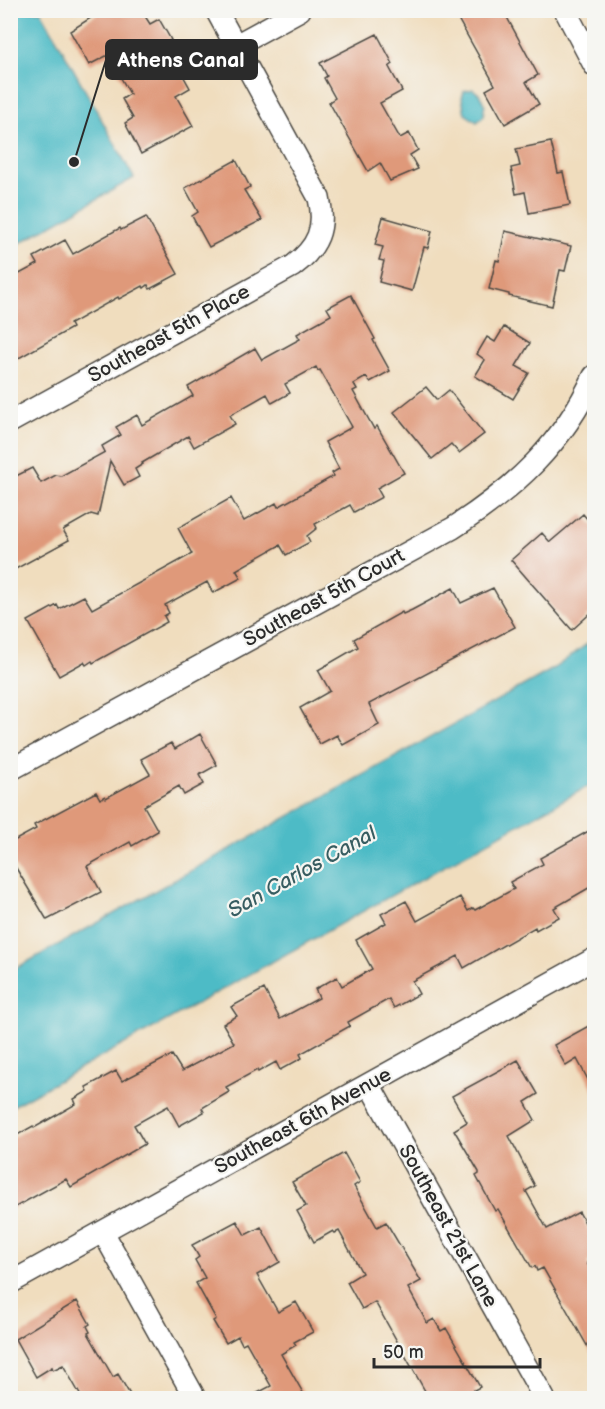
<svg xmlns="http://www.w3.org/2000/svg" width="605" height="1409" viewBox="0 0 605 1409" font-family="'Balsamiq Sans',sans-serif">
<style>
.water{fill:#4dbbc6;stroke:#3c7378;stroke-width:1.5}
.building{fill:#df997a}
.lines{fill:none;stroke-linecap:round;stroke-linejoin:round}
.street-casing{stroke:#494641;stroke-width:24}
.street{stroke:#fff;stroke-width:21}
.labels{text-anchor:middle;dominant-baseline:central;stroke-width:4.5;stroke-linejoin:round;paint-order:stroke}
.street-label{font-size:20px;fill:#2b2b2b;stroke:#f6f6f2}
.water-label{font-size:21px;font-style:italic;fill:#375d61;stroke:#f6f6f2}
.leader{fill:none;stroke:#2b2b2b;stroke-width:2}
.callout-dot{fill:#2b2b2b;stroke:#f6f6f2;stroke-width:2}
.callout{fill:#2b2b2b;stroke:#2b2b2b;stroke-width:2}
.callout-label{font-size:21px;text-anchor:middle;font-weight:bold;fill:#fff}
</style>
<rect width="100%" height="100%" fill="#f6f6f2"/>
<filter id="ink" filterUnits="userSpaceOnUse"><feTurbulence type="fractalNoise" baseFrequency=".0167" numOctaves="2"/><feDisplacementMap in="SourceGraphic" scale="12" xChannelSelector="R" yChannelSelector="G"/><feConvolveMatrix kernelMatrix="1 2 1 2 8 2 1 2 1" color-interpolation-filters="sRGB"/></filter>
<filter id="wash" filterUnits="userSpaceOnUse"><feTurbulence type="fractalNoise" baseFrequency=".008" numOctaves="4" result="noise"/><feDisplacementMap in="SourceGraphic" scale="24" xChannelSelector="R" yChannelSelector="G"/><feGaussianBlur stdDeviation="1.35" result="paint"/><feColorMatrix in="noise" values="0 0 0 0 0 0 0 0 0 0 0 0 0 0 0 0 0 1.4 0 .05"/><feComposite in="paint" operator="in"/></filter>
<g filter="url(#wash)">
<rect width="100%" height="100%" fill="#f0ddbe"/>
<path class="water" d="M 11,10 L 41,11 L 134,178 L 11,248 L 10,151 C 18,141 14,132 10,121 Z
M 473,89 L 480,95 L 485,106 L 484,108 L 484,116 L 477,122 L 465,114 L 462,98 L 464,91 Z
M 594,639 L 594,783 L 11,1107 L 11,971 L 553,669 Z"/>
<g id="blocks">
<path class="building" d="M 103,10 L 141,10 L 150,24 L 159,19 L 171,40 L 165,43 L 190,88 L 176,96 L 193,126 L 141,154 L 125,123 L 133,118 L 122,99 L 130,94 L 108,55 L 89,65 L 70,31 Z
M 453,10 L 503,10 L 538,75 L 526,82 L 539,104 L 505,124 L 486,90 L 495,85 Z
M 377,34 L 393,64 L 389,67 L 402,91 L 380,103 L 400,138 L 409,133 L 418,150 L 410,155 L 418,169 L 390,181 L 380,163 L 368,171 L 329,102 L 335,98 L 324,78 L 327,76 L 320,63 Z
M 551,142 L 558,173 L 563,172 L 570,205 L 529,213 L 525,192 L 516,194 L 511,168 L 520,166 L 516,149 Z
M 236,160 L 250,187 L 244,190 L 262,220 L 209,247 L 192,216 L 198,212 L 185,188 Z
M 146,217 L 178,274 L 150,289 L 148,285 L 144,288 L 143,286 L 119,299 L 118,297 L 70,324 L 72,328 L 10,363 L 10,279 L 38,264 L 34,257 L 65,240 L 73,254 L 120,228 L 121,230 Z
M 383,217 L 432,231 L 428,248 L 424,247 L 412,291 L 379,282 L 384,261 L 379,260 L 383,247 L 375,245 Z
M 505,231 L 571,246 L 565,271 L 560,270 L 552,306 L 509,296 L 509,294 L 489,289 L 496,260 L 499,261 Z
M 351,295 L 375,339 L 373,340 L 390,371 L 370,382 L 366,377 L 354,384 L 357,389 L 353,391 L 374,429 L 377,426 L 404,473 L 377,488 L 382,497 L 354,512 L 350,505 L 315,524 L 317,528 L 307,536 L 310,542 L 286,555 L 280,545 L 236,570 L 241,578 L 213,593 L 207,582 L 165,605 L 169,613 L 164,616 L 167,622 L 93,663 L 92,661 L 86,665 L 84,662 L 59,676 L 28,621 L 57,605 L 59,609 L 84,596 L 92,609 L 192,554 L 178,528 L 231,498 L 244,521 L 276,503 L 278,507 L 334,476 L 332,473 L 339,469 L 325,442 L 352,427 L 320,370 L 318,371 L 316,367 L 285,384 L 290,393 L 272,403 L 267,394 L 230,415 L 235,424 L 194,447 L 188,436 L 142,463 L 143,464 L 135,469 L 139,477 L 124,485 L 110,461 L 98,516 L 91,514 L 63,530 L 69,540 L 10,572 L 10,479 L 32,468 L 41,483 L 56,475 L 61,476 L 105,452 L 102,446 L 121,435 L 116,427 L 137,415 L 142,425 L 193,396 L 188,387 L 255,348 L 262,360 L 300,339 L 297,334 L 331,315 L 327,308 Z
M 504,327 L 530,343 L 516,366 L 529,373 L 513,399 L 475,376 L 485,360 L 477,354 L 487,337 L 495,342 Z
M 426,387 L 437,400 L 449,390 L 484,434 L 459,453 L 451,444 L 432,459 L 394,412 Z
M 583,514 L 594,527 L 594,610 L 572,630 L 511,560 L 542,533 L 550,542 Z
M 453,588 L 461,603 L 493,588 L 515,627 L 369,704 L 379,725 L 343,745 L 337,735 L 320,744 L 300,708 L 330,691 L 318,670 L 358,647 L 354,639 L 402,612 L 403,614 L 412,610 Z
M 200,734 L 217,765 L 199,775 L 204,784 L 184,795 L 179,786 L 144,806 L 158,831 L 132,846 L 130,842 L 87,866 L 101,892 L 47,920 L 10,858 L 10,843 L 36,829 L 34,825 L 96,792 L 100,799 L 105,796 L 106,798 L 150,774 L 141,759 L 171,743 L 175,749 Z
M 594,828 L 594,885 L 554,908 L 559,917 L 536,930 L 535,927 L 464,968 L 458,956 L 412,981 L 419,994 L 394,1008 L 389,999 L 348,1022 L 350,1026 L 300,1054 L 302,1058 L 280,1070 L 276,1062 L 258,1072 L 257,1070 L 226,1087 L 229,1092 L 202,1108 L 204,1112 L 179,1126 L 168,1106 L 134,1125 L 145,1144 L 71,1187 L 66,1179 L 10,1210 L 10,1139 L 33,1126 L 34,1128 L 76,1104 L 74,1099 L 88,1091 L 86,1087 L 116,1071 L 122,1081 L 172,1055 L 182,1071 L 234,1043 L 223,1024 L 237,1016 L 231,1007 L 264,989 L 280,1019 L 319,998 L 315,989 L 337,977 L 342,986 L 372,969 L 356,940 L 386,923 L 381,914 L 406,901 L 417,921 L 460,897 L 468,911 L 473,908 L 475,910 L 514,889 L 510,882 L 543,864 L 540,858 Z
M 594,1023 L 594,1091 L 577,1059 L 566,1066 L 554,1045 Z
M 518,1060 L 538,1094 L 525,1102 L 535,1120 L 509,1136 L 535,1186 L 526,1191 L 547,1229 L 579,1212 L 594,1239 L 594,1258 L 587,1263 L 594,1277 L 594,1358 L 543,1268 L 537,1271 L 535,1266 L 532,1268 L 498,1209 L 495,1211 L 476,1176 L 479,1174 L 479,1172 L 454,1130 L 467,1122 L 452,1096 Z
M 344,1153 L 360,1182 L 354,1186 L 377,1227 L 386,1222 L 421,1281 L 408,1288 L 427,1323 L 434,1319 L 441,1331 L 446,1328 L 480,1387 L 474,1390 L 479,1398 L 429,1398 L 375,1302 L 362,1309 L 347,1282 L 362,1273 L 339,1231 L 335,1233 L 333,1231 L 314,1242 L 297,1211 L 306,1206 L 292,1182 Z
M 237,1221 L 245,1235 L 261,1227 L 280,1262 L 257,1275 L 278,1312 L 296,1302 L 313,1332 L 294,1342 L 296,1345 L 281,1354 L 306,1398 L 248,1398 L 271,1386 L 246,1342 L 242,1344 L 238,1336 L 226,1343 L 213,1321 L 216,1319 L 196,1283 L 205,1278 L 195,1260 L 199,1257 L 192,1245 Z
M 77,1301 L 90,1324 L 87,1326 L 90,1332 L 88,1333 L 113,1377 L 118,1374 L 132,1398 L 82,1398 L 63,1365 L 53,1370 L 52,1367 L 36,1377 L 15,1339 Z"/>
</g>
</g>
<g filter="url(#ink)">
<use href="#blocks" fill-opacity="0" stroke="#494641" stroke-width="1.5"/>
<g class="lines">
<defs>
<path id="street" d="M 565,10 L 594,65
M 236,45 L 300,10
M 10,422 L 293,266 C 318,247 326,228 319,198 L 216,10
M 10,770 L 453,528 C 515,488 563,444 594,376
M 369,1084 L 544,1398
M 103,1232 L 195,1398
M 10,1283 L 594,959"/>
</defs>
<use href="#street" class="street-casing"/>
<use href="#street" class="street"/>
</g>
</g>
<g class="labels">
<g class="street-label">
<text transform="translate(169 334) rotate(-29)">Southeast 5th Place</text>
<text transform="translate(324 598) rotate(-29)">Southeast 5th Court</text>
<text transform="translate(303 1121) rotate(-29)">Southeast 6th Avenue</text>
<text transform="translate(448 1226) rotate(61)">Southeast 21st Lane</text>
</g>
<g class="water-label">
<text transform="translate(302 872) rotate(-29)">San Carlos Canal</text>
</g>
</g>
<path class="leader" d="M74 162L106 60"/>
<circle class="callout-dot" cx="74" cy="162" r="6"/>
<rect class="callout" x="106" y="40" width="151" height="39" rx="6"/>
<g class="callout-label">
<text x="181" y="67">Athens Canal</text>
</g>
<rect width="605" height="1409" fill="none" stroke="#f6f6f2" stroke-width="36"/>
<path d="M374 1358v9h166v-9" fill="none" stroke="#2b2b2b" stroke-width="3"/>
<text x="383" y="1358" font-size="18" fill="#2b2b2b" stroke="#f6f6f2" stroke-width="4.5" paint-order="stroke">50 m</text>
</svg>
